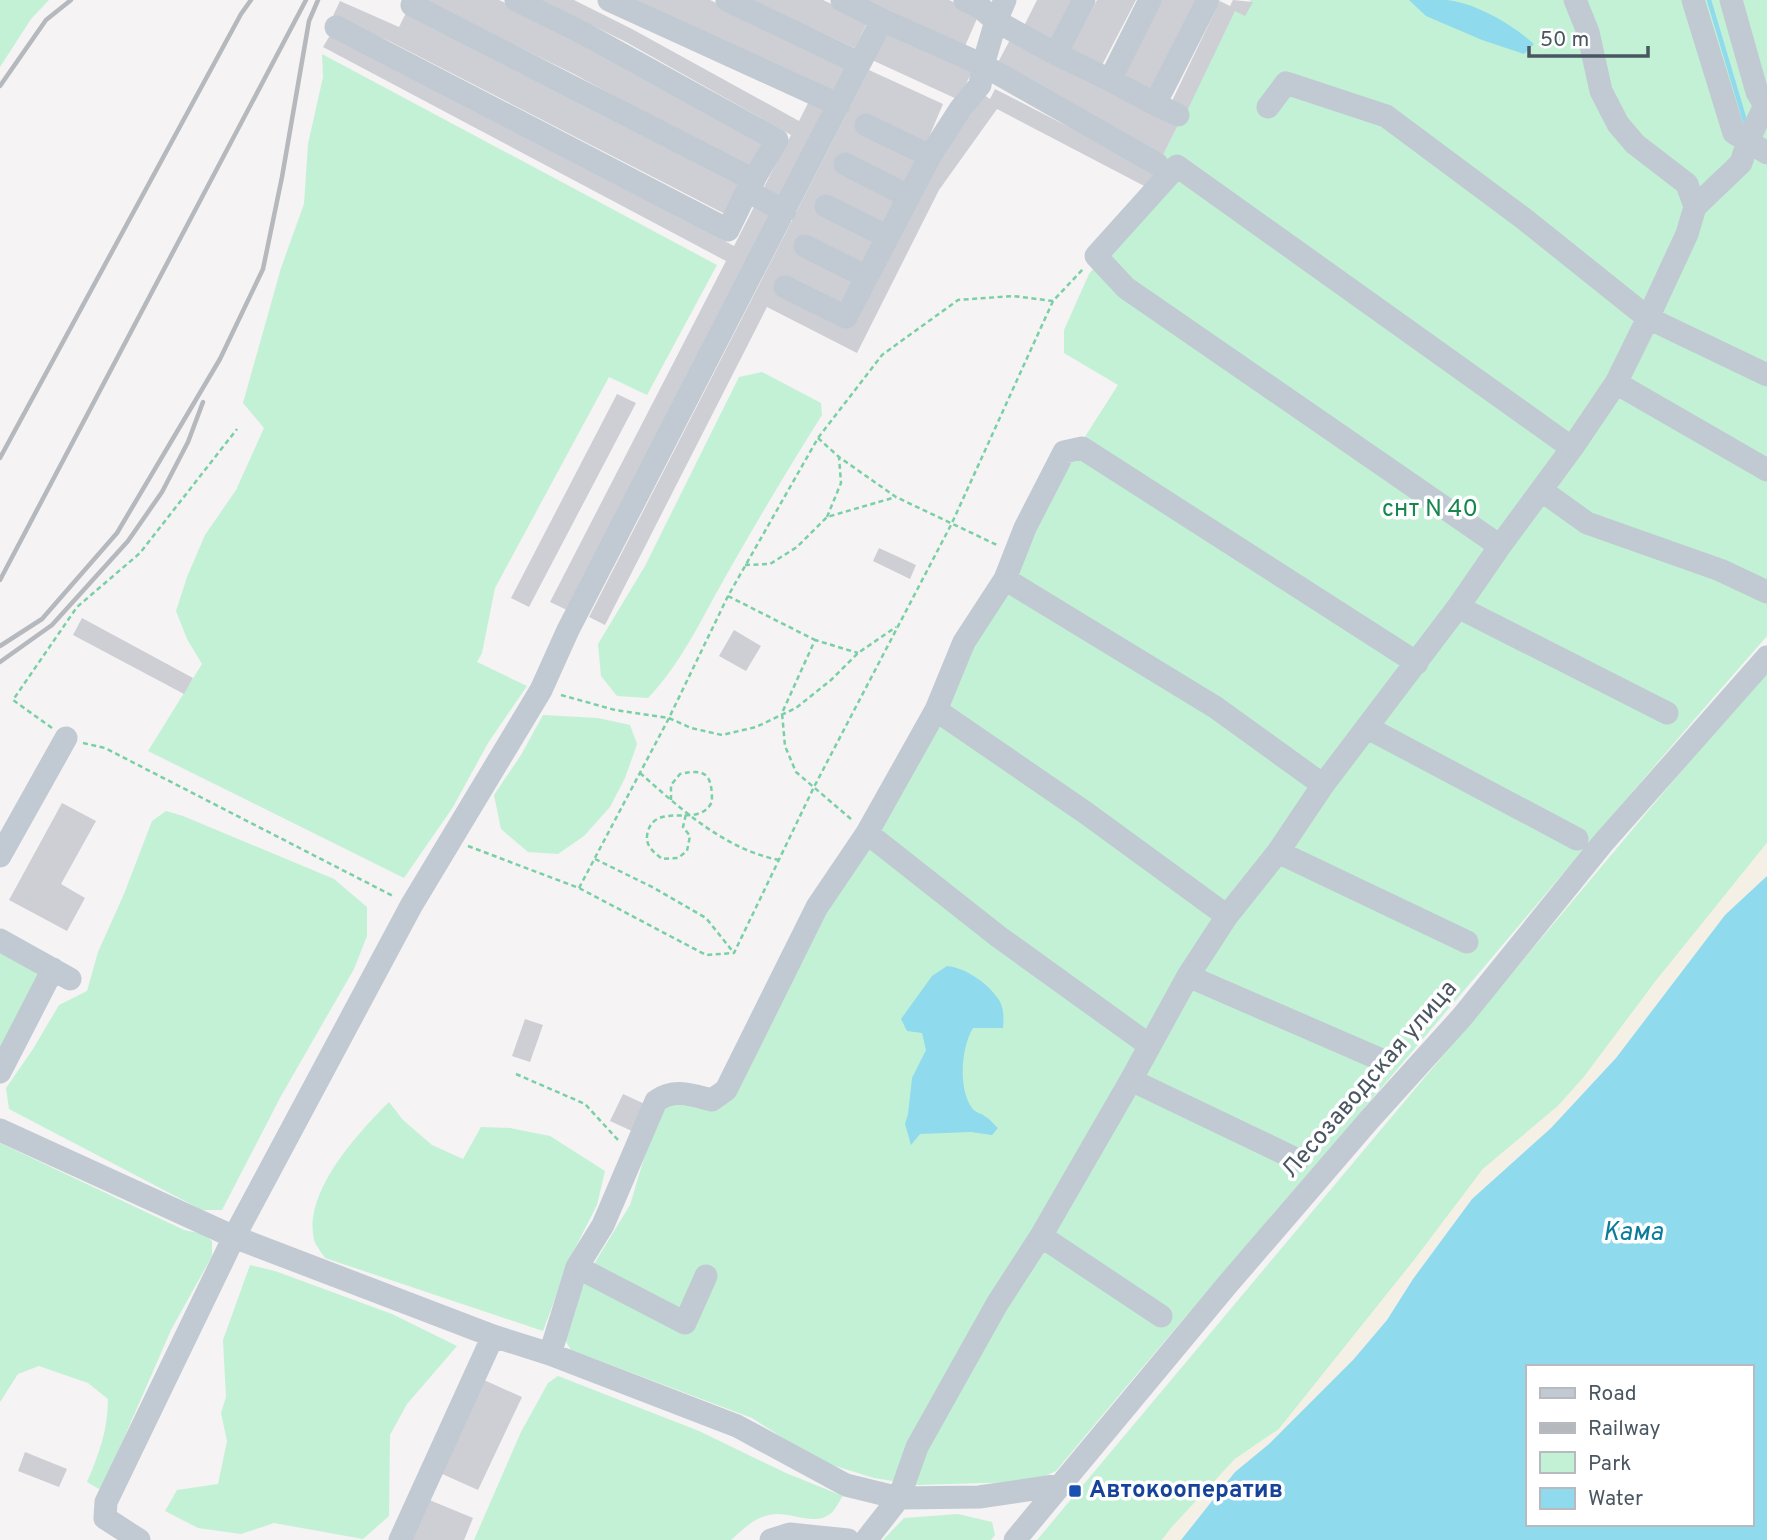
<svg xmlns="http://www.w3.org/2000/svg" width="1767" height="1540" viewBox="0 0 1767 1540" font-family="Overpass,sans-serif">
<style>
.green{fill:#c3f1d5}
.sand{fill:#f5f0e5}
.water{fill:#90daee;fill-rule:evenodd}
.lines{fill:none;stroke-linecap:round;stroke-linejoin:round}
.stream{stroke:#90daee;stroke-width:4.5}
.building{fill:#cdcfd5}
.path{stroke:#7ad0a6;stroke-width:2.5;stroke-dasharray:5 3.5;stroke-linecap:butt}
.minor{stroke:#c1cad2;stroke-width:23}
.rail{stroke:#b5b8bd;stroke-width:4.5}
.transit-dot{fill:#1a4fb4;stroke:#fff;stroke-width:2.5}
.labels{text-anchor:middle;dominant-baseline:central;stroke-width:7;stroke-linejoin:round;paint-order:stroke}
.park-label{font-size:24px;fill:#17864f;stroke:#fff}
.street-label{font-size:24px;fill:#4a5661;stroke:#fff}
.transit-label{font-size:24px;font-weight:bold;fill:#164399;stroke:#fff;text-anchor:start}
.water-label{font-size:26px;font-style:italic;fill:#0c7c9b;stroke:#fff}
</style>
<rect width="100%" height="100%" fill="#f5f3f3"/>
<path class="green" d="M 0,0 L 49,0 L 31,19 L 0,67 Z
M 1249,0 L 1767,0 L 1767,636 C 1639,782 1514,932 1388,1080 C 1277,1210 1165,1339 1056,1471 L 1041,1478 L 1021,1482 L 918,1485 L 874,1478 L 819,1461 L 752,1418 L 571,1350 L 564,1338 L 566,1320 L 597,1259 L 630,1205 L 657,1115 L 666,1102 L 713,1108 L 774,1017 L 844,879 L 1063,471 L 1118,385 L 1064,353 L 1064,330 L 1089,274 L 1110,248 L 1163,155 L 1235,11 L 1252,2 Z
M 322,54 L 717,265 L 647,395 L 609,377 L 495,588 L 482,653 L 477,662 L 527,686 L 488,743 L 453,807 L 404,878 L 148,751 L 202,664 L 187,639 L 176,611 L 187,577 L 205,535 L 236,490 L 264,428 L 243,403 L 281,268 L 304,204 L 308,144 L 323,77 Z
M 762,372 L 821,403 L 822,415 C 787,470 755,525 723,581 C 701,620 680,665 648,698 L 617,696 L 601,676 L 598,644 L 645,566 L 739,377 Z
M 1767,669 L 1767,843 L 1655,982 L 1584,1077 L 1558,1106 L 1483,1169 L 1415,1259 L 1279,1429 L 1235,1459 L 1172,1527 L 1162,1540 L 1037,1540 Z
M 543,715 L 598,718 L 630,725 L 637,744 L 625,778 L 610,807 L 584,836 L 558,854 L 528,852 L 501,829 L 494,795 L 521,755 Z
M 166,811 L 183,816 L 334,879 L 367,907 L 367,936 L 354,969 L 281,1096 L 222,1210 L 202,1210 L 9,1109 L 6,1088 L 33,1049 L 59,1005 L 87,991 L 98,952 L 124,894 L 152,821 Z
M 0,949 L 40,970 L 0,1062 Z
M 389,1102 L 403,1120 L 432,1145 L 463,1159 L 481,1127 L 510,1128 L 550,1136 L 605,1171 L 597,1205 L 570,1258 L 543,1331 L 325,1258 C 322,1253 316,1246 314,1240 C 303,1192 358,1133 389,1102 Z
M 0,1143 L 184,1230 L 204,1234 L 212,1241 L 212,1256 L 171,1330 L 103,1486 L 99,1489 L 87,1482 C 99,1454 108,1430 108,1399 L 88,1383 L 39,1366 L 18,1374 L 0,1402 Z
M 250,1265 L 275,1271 L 392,1314 L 457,1346 L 407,1404 L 390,1435 L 389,1516 L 363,1539 L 274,1523 L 241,1534 L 198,1528 L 165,1511 L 177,1490 L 218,1484 L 227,1441 L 221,1413 L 226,1397 L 223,1340 Z
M 558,1376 L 699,1431 L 786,1473 L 843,1496 C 839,1501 835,1511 830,1514 C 814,1527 788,1510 769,1515 C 754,1518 742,1530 731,1540 L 474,1540 L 521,1432 L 548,1383 Z
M 958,1514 L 992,1522 L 995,1535 L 991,1540 L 883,1540 L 904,1518 Z"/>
<path class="sand" d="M 1767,843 L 1767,876 L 1725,915 L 1616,1058 L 1551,1128 L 1472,1199 L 1413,1279 L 1387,1320 L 1353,1360 L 1269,1444 L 1235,1472 L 1181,1540 L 1162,1540 L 1172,1527 L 1235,1459 L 1279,1429 L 1415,1259 L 1483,1169 L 1558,1106 L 1584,1077 L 1655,982 Z"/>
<path class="water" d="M 1409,0 C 1421,0 1435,0 1447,0 C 1476,3 1513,25 1534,44 L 1524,54 L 1482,40 L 1426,16 Z
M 1767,876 L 1767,1540 L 1181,1540 L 1235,1472 L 1269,1444 L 1353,1360 L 1387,1320 L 1413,1279 L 1472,1199 L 1551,1128 L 1616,1058 L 1725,915 ZM 1527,1367 L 1751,1367 L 1751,1524 L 1527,1524 Z
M 947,966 C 966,968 988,983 999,1000 C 1004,1008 1004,1019 1003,1028 L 973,1028 C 961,1048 958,1089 972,1108 C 976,1113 981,1113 986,1117 C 991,1120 994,1125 998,1128 L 992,1135 L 971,1132 L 920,1134 L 911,1145 L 905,1124 L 908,1114 L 912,1078 L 926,1050 L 922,1033 L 907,1031 L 901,1019 L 932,976 Z"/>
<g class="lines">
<path class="stream" d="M 1709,0 L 1745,121 L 1748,122"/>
</g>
<path class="building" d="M 422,0 L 499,0 L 590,44 L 766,141 L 749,170 L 574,74 Z
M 541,0 L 574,0 L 632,29 L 799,121 L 810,99 L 826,107 L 780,197 L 763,189 L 791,135 L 626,42 Z
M 627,0 L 710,0 L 849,64 L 834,95 Z
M 751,0 L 823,0 L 868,21 L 855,48 Z
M 862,0 L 949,0 L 979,14 L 965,46 Z
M 1037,0 L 1076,0 L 1052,46 L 1022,30 Z
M 1097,0 L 1136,0 L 1099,71 L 1068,54 Z
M 1159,0 L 1198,0 L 1149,95 L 1118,79 Z
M 1233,0 L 1253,2 L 1245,16 L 1235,11 L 1187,111 L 1171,103 L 1220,1 L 1230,6 Z
M 340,1 L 399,27 L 407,11 L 743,183 L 727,215 L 391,42 L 333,16 Z
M 886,31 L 972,71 L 959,100 L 872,60 Z
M 332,32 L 734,246 L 755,205 L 772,213 L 567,610 L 550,602 L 726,261 L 323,47 Z
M 1011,38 L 1178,125 L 1163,155 L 995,68 Z
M 869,70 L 943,104 L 920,158 L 878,240 L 855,278 L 984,95 L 990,99 L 995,89 L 1158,173 L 1150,189 L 997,109 L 939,190 L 857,353 L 767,307 L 605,625 L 589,617 Z
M 617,394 L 636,403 L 529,607 L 511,598 Z
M 879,548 L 916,565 L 910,579 L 873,561 Z
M 82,618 L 193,678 L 184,694 L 73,635 Z
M 734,630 L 761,646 L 746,671 L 719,656 Z
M 62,803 L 96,821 L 61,884 L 85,898 L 67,931 L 9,900 Z
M 525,1019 L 543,1025 L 530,1062 L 512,1056 Z
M 623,1094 L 647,1105 L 634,1132 L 610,1121 Z
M 484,1380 L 522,1397 L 478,1490 L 440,1473 Z
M 25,1452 L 67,1469 L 59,1487 L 18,1471 Z
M 427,1499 L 473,1518 L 464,1540 L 410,1540 Z"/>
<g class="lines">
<path class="path" d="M 818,438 L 839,457 L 896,497 L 997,545
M 827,517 L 841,483 L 839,457
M 745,565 L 770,564 L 797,547 L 827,517 L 896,497
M 728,596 L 815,640
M 561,695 L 615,710 L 669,718 L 691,728 L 722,735 L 756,727 L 796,708 L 831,680 L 858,653 L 896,627
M 52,728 L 13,700 L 77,607 L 140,553 L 237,429
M 83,743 L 105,748 L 393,896
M 640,773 C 681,809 724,849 779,860
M 671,800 L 671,785 L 680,774 C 707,768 712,775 712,802 C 709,807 706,811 700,813 C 683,820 651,806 647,836 C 646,847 654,852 662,859 L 678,858 L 687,851 L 690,836 L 683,827 L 686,814
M 851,819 L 796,772 L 785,746 L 782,713 L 815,640 L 858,653
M 468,846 L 579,888 L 706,955 L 734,953 L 814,787 L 952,523 L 1053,301 L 1083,269
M 595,859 L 654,888 L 706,918 L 734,953
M 579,888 L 669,718 L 728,596 L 818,438 L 882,355 L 958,300 L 1013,296 L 1053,301
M 516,1074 L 585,1104 L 618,1140"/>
<path class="minor" d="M 516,0 L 583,33 L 777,140 L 747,191 L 785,211
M 609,0 L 839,105
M 727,0 L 859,63
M 965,0 L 981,8 L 996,21 L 1005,0
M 1084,0 L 1056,54 L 1110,80 L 1150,0
M 1693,0 L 1734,133 L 1767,153
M 1731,0 L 1757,92 L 1767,109
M 412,5 L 754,180
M 882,20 L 983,65 L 1157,164
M 336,27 L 728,230 L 747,191
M 1110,80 L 1155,104
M 1268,107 L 1286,83 L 1386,116 L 1523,218 L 1648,318 L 1767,375
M 1178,115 L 1155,104 L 1208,0
M 866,125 L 930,156
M 845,164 L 908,196
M 826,206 L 886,236
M 1695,207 L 1741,163 L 1748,141 L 1767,101
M 805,246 L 865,276
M 785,287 L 846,317 L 930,156 L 961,108 L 980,85 L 983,65 L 996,21 L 1056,54
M 1616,383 L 1767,470
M 1541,490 L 1587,523 L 1720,570 L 1767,592
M 1500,546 L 1126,288 L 1096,256 L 1177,166 L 1572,448
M 1005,579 L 1215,707 L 1323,785
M 1458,607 L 1667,713
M 936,710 L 1086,813 L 1227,916
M 1368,728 L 1577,839
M 867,833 L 999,937 L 1149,1045
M 1278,852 L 1467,942
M 0,856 L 66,738
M 0,940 L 70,979
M 1188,976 L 1384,1061
M 0,1072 L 53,969
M 1131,1080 L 1298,1160
M 0,1130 L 234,1237 L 493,1336 L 550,1354 L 737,1426 L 846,1485 L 899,1498 L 979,1497 L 1061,1485
M 1041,1236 L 1161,1316
M 577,1267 L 685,1323 L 706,1276
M 550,1354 L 577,1267 L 603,1225 L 656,1101 C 674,1088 692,1095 712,1100 L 726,1090 L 817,907 L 867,833 L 936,710 L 964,642 L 1005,579 L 1025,528 L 1064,452 L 1082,448 L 1417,663
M 139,1540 L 105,1518 L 106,1502 L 234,1237 L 411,906 L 541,690 L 568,630 L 882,20 L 842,0
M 400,1540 L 493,1336
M 771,1540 L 790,1534 L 848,1540
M 866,1540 L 899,1498 L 917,1447 L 997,1304 L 1041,1236 L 1131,1080 L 1188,976 L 1227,916 L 1278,852 L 1323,785 L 1458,607 L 1500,546 L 1572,448 L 1616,383 L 1648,318 L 1687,234 L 1695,207 L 1687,184 L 1635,144 L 1618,124 L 1601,91 L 1588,32 L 1575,0
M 1015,1540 L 1227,1285 L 1369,1120 L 1462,1017 L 1602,844 L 1767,657"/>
<path class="rail" d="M 0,86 L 46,20 L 71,0
M 0,458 L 241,14 L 251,0
M 0,580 L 306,0
M 0,646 L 42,619 L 117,533 L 220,359 L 263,269 L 282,177 L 309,21 L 318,0
M 0,662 L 52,625 L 128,541 L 162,492 L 188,442 L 203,402"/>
</g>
<rect class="transit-dot" x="1068" y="1484" width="14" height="14" rx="3.5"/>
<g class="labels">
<g class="park-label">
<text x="1430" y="510">снт N 40</text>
</g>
<g class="street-label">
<text transform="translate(1370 1080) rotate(-49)">Лесозаводская улица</text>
</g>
<g class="transit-label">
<text x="1089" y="1491">Автокооператив</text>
</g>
<g class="water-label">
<text x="1633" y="1233">Кама</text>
</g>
</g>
<rect x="1526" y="1365" width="228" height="161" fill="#ffffff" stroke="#b7bbc0" stroke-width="2"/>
<rect x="1540" y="1388" width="35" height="10" fill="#c1cad2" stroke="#b7bbc0" stroke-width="2"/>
<text x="1588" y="1400" font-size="21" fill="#4a5661">Road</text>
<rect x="1540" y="1423" width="35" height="10" fill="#b5b8bd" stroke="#b7bbc0" stroke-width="2"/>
<text x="1588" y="1435" font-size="21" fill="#4a5661">Railway</text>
<rect x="1540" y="1452" width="35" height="21" fill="#c3f1d5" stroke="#b7bbc0" stroke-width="2"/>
<text x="1588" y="1470" font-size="21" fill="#4a5661">Park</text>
<rect x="1540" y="1488" width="35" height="21" fill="#90daee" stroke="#b7bbc0" stroke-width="2"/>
<text x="1588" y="1505" font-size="21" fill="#4a5661">Water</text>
<path d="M1529 46v10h119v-10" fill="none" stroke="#4a5661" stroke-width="3.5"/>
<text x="1540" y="46" font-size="21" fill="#4a5661" stroke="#ffffff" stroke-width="5" paint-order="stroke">50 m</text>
</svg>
